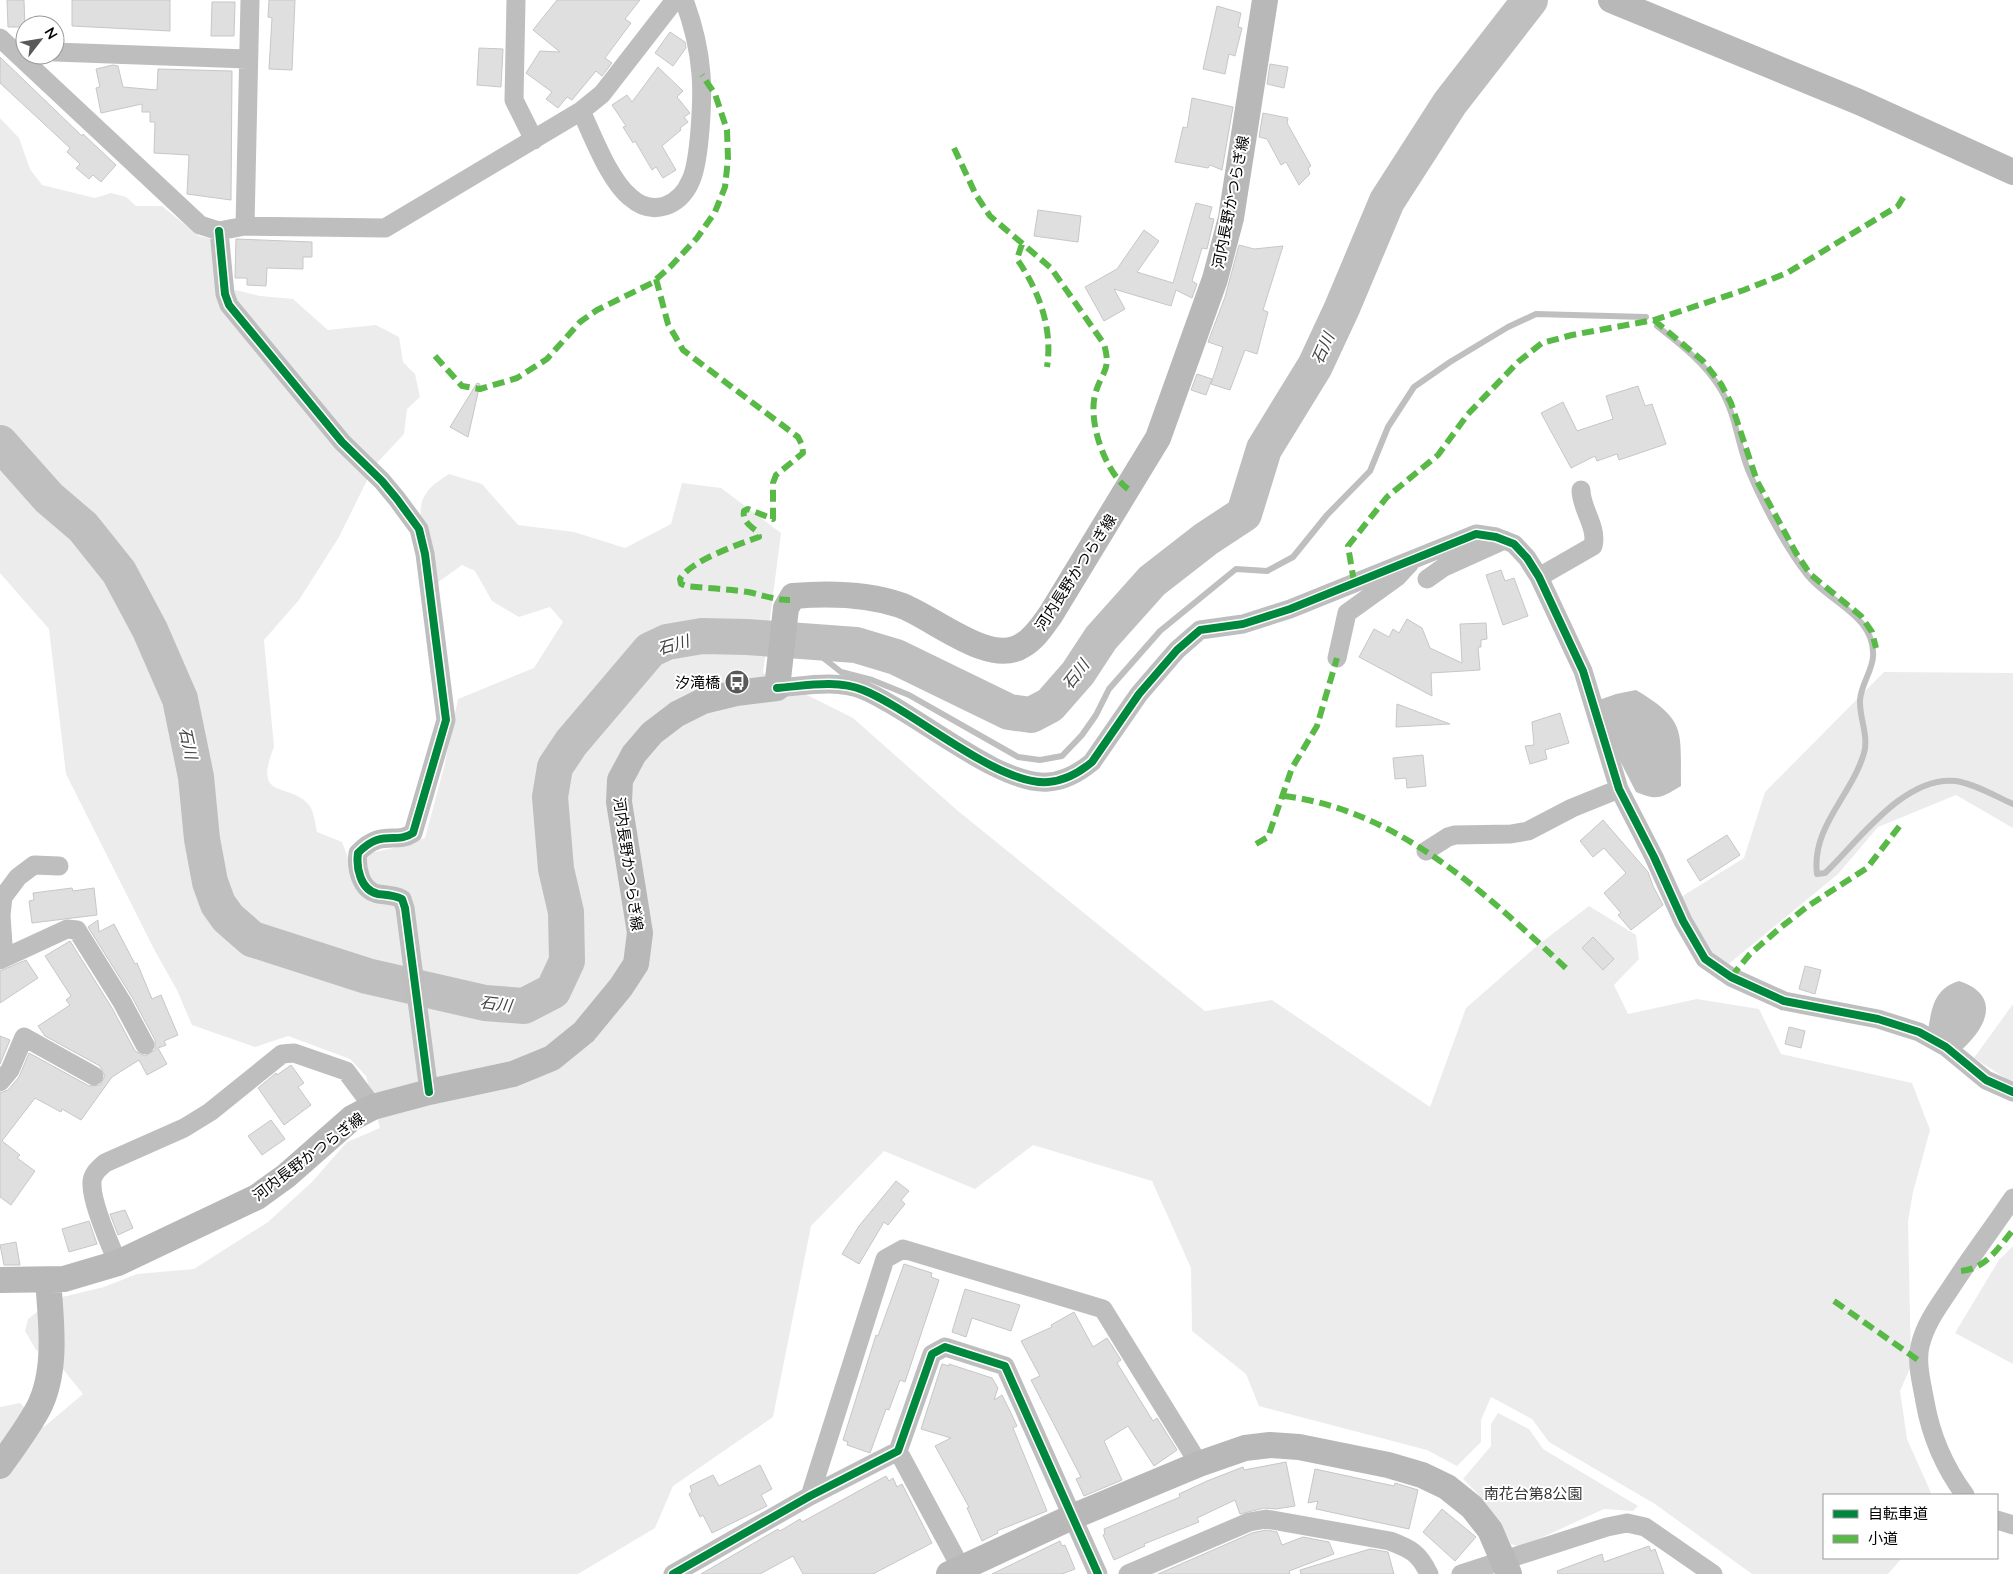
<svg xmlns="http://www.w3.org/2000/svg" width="2013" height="1574" viewBox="0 0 2013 1574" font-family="Lato,'Noto Sans JP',sans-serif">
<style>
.green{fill:#ececec}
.water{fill:#bfbfbf}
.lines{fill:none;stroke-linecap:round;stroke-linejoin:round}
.stream{stroke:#bfbfbf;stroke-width:6}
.river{stroke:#bfbfbf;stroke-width:36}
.building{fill:#dfdfdf;stroke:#c7c7c7}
.street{stroke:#bebebe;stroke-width:19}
.secondary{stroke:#b8b8b8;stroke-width:26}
.quiet{stroke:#58b947;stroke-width:6;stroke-dasharray:12 6;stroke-linecap:butt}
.cycleway-casing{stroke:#fff;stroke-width:11}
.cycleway{stroke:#00873e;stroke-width:8}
.labels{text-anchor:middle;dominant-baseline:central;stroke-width:4;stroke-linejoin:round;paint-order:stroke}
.street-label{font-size:15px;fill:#000;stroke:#fff}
.poi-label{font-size:15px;fill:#000;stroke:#fff;text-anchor:end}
.park-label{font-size:15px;fill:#333;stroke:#fff}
.water-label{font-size:16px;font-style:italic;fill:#444;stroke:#fff}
</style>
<rect width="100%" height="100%" fill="#fff"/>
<path class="green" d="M 0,118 L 19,138 L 30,169 L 42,185 L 95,198 L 111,193 L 126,197 L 136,206 L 162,206 L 199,236 L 212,239 L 219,286 L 260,296 L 293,299 L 328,330 L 376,325 L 399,337 L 403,362 L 415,374 L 420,397 L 407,409 L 404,434 L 374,466 L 339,537 L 299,600 L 264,640 L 274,747 C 252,802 289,781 309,805 C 314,811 315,824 317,832 L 342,842 L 348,858 L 393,848 L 425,838 L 444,767 L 458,699 L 534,668 L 563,622 L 550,607 L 519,617 L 492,601 L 475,571 L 462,565 L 437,583 C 431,561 412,515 425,495 C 431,485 440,480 449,474 L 482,484 L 518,525 L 574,532 L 625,548 L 671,524 L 682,483 L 721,488 L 781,533 L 763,673 L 853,718 L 958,811 L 1205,1011 L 1272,1000 L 1430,1107 L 1466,1008 L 1538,945 L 1589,906 L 1636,935 L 1639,959 L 1614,985 L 1628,1014 L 1697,999 L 1759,1009 L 1781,1054 L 1912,1083 L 1930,1130 L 1913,1192 L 1908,1221 L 1911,1366 L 1900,1391 L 1907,1439 L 1932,1495 L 1824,1495 L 1824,1558 L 1902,1558 L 1888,1574 L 1752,1574 L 1655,1504 L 1549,1442 L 1532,1419 L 1491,1397 L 1481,1420 L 1481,1442 L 1457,1466 L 1427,1450 L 1259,1406 L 1246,1374 L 1192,1331 L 1191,1268 L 1152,1181 L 1033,1145 L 975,1189 L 884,1151 L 811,1226 L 773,1417 L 673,1486 L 655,1528 L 578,1574 L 0,1574 L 0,1407 L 20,1403 L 44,1427 L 83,1394 L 53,1357 L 36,1350 L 25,1331 L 28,1319 L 54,1299 L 104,1287 L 137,1274 L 194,1269 L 268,1222 L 312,1182 L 347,1142 L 380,1128 L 366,1076 L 350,1059 L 288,1036 L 255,1047 L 192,1025 L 177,990 L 155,951 L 66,774 L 49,629 L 0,573 Z
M 1884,672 L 2013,673 L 2013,828 L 1956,795 L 1878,827 L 1838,874 L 1725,967 L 1707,952 L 1681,897 L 1744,858 L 1765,792 Z
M 2013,1004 L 2013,1083 L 1974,1058 Z
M 2013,1246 L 2013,1364 L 1955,1333 L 1999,1260 Z
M 1498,1413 L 1529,1429 L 1543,1449 L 1638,1506 L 1633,1511 L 1604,1509 L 1521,1547 L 1511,1544 C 1498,1518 1484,1498 1463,1479 L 1491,1446 L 1491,1424 Z"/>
<path class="water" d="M 1636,690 C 1688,721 1680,732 1681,786 C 1661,798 1658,801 1636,792 L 1614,749 L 1599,700 L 1616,694 Z
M 1959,981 C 2004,996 1985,1030 1959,1052 L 1928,1030 C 1932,1007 1934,989 1959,981 Z"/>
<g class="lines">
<path class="stream" d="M 1657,326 C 1681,345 1705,363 1721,390 C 1736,415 1738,446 1749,472 C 1763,505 1785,547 1807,575 C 1828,602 1876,616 1873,657 C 1872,671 1861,685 1860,700 C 1859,717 1869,736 1864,753 C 1852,795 1811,827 1817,874 L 1825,873 C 1858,842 1904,775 1956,781 C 1975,784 1995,796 2013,804
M 802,641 L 841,672 L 872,680 L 909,695 L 1018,757 L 1040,760 L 1062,756 L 1082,735 L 1096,715 L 1109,689 L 1160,631 L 1236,569 L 1267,571 L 1293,557 L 1327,515 L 1370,471 L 1388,427 L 1414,387 L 1450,362 L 1508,327 L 1536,314 L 1646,317"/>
<path class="river" d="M 0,443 L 49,498 L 83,527 L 119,572 L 150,630 L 180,699 L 196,777 L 202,839 L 210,882 L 218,904 L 228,918 L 252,939 L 367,976 L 485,1003 L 524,1006 L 553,991 L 567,961 L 566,912 L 556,869 L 550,797 L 555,767 L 571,743 L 650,650 L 667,642 L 702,636 L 747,637 L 856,645 L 896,657 L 1009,712 L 1031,715 L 1050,705 L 1078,673 L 1101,638 L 1152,581 L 1206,539 L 1244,514 L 1264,449 L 1315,366 L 1342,308 L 1387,201 L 1450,103 L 1530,0"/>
</g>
<path class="building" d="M 7,0 L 24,0 L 25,27 L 8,27 Z
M 72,0 L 170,0 L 170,31 L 72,26 Z
M 269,0 L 295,0 L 292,70 L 269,69 L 272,18 L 268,17 Z
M 557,0 L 640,0 L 625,19 L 631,23 L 605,58 L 612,63 L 602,76 L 596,71 L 572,100 L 567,97 L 558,108 L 546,99 L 552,92 L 526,73 L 540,51 L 560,52 L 533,30 Z
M 212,2 L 235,2 L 234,36 L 211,36 Z
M 1217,6 L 1241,13 L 1238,27 L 1242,28 L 1235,56 L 1229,54 L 1225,74 L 1203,69 Z
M 670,32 L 685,42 L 686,48 L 673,66 L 655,53 Z
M 479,48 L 503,49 L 501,87 L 477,85 Z
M 0,57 L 82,136 L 83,134 L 116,165 L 101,182 L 93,175 L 89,179 L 76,168 L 80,164 L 67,152 L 70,148 L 0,83 Z
M 1270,64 L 1288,67 L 1284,88 L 1267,84 Z
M 113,65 L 118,66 L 123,87 L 157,90 L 158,69 L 232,71 L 231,200 L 187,194 L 189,155 L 154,153 L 155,122 L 150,122 L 150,112 L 142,112 L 142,104 L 101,113 L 96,88 L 100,87 L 96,69 Z
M 658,67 L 683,91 L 677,97 L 690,113 L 684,117 L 688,122 L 680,128 L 681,130 L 662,146 L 676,170 L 663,178 L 656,167 L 652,170 L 635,141 L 633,143 L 623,127 L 626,126 L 612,105 L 627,95 L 632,102 Z
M 1192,98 L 1233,107 L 1222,170 L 1210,165 L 1208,168 L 1175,162 L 1183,127 L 1187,128 Z
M 1263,113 L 1288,118 L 1287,123 L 1311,166 L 1308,168 L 1310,174 L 1299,185 L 1286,162 L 1281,165 L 1267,139 L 1259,137 Z
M 1196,203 L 1212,207 L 1209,218 L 1214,219 L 1207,249 L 1202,248 L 1192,281 L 1197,284 L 1192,298 L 1176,290 L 1171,306 L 1114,289 L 1125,309 L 1104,321 L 1085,287 L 1117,269 L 1144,230 L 1159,241 L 1137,272 L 1173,283 Z
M 1038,210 L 1081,216 L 1078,242 L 1034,236 Z
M 236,239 L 312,242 L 312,257 L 303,257 L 303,269 L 267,268 L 266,286 L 247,285 L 247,278 L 235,278 Z
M 1239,245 L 1254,249 L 1283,246 L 1263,310 L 1268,312 L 1257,354 L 1245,350 L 1230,390 L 1211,384 L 1223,347 L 1208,342 L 1225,297 Z
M 1197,374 L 1212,379 L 1206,395 L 1191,390 Z
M 477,383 L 480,384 L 468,437 L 450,427 Z
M 1638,386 L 1645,406 L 1652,404 L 1666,444 L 1619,460 L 1617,454 L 1597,461 L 1595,456 L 1571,468 L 1541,413 L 1563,402 L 1577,431 L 1613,419 L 1606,396 Z
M 1501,570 L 1505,581 L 1514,578 L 1528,616 L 1503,625 L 1486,575 Z
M 1407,619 L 1422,628 L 1430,648 L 1462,663 L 1460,624 L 1486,623 L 1487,639 L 1481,640 L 1481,647 L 1478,647 L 1480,670 L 1431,673 L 1432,696 L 1359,657 L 1374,629 L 1389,637 L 1393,629 L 1399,633 Z
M 1397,704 L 1450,724 L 1396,727 Z
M 1560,713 L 1569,743 L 1545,750 L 1547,759 L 1530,764 L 1525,746 L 1534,745 L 1532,722 Z
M 1423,755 L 1426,786 L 1407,788 L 1406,778 L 1395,779 L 1393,758 Z
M 1603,820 L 1648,872 L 1653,886 L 1663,905 L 1631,930 L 1618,915 L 1621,913 L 1604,893 L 1626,873 L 1604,848 L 1593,857 L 1580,841 Z
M 1727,835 L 1740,855 L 1700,881 L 1687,860 Z
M 72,888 L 73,891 L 94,888 L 97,915 L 32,923 L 29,901 L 34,900 L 33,893 Z
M 98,920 L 99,932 L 114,924 L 135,964 L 137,963 L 152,999 L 161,995 L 178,1035 L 164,1041 L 166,1045 L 158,1048 L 167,1064 L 147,1075 L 139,1060 L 112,1077 L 81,1120 L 62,1109 L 61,1112 L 35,1098 L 2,1141 L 20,1155 L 17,1158 L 35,1171 L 11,1205 L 0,1197 L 0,1093 L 8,1090 L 19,1077 L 29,1053 L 89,1086 L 100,1085 L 105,1076 L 100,1066 L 45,1036 L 38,1026 L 70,1005 L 66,1000 L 71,996 L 45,956 L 70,941 L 112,1008 L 135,1051 L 145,1056 L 155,1050 L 155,1040 L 132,997 L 88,927 Z
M 1593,937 L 1614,959 L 1603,970 L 1582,948 Z
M 26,960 L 38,978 L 0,1003 L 0,971 Z
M 1805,966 L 1821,970 L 1815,994 L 1799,989 Z
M 1789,1027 L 1805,1031 L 1801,1048 L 1785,1044 Z
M 0,1036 L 10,1040 L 0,1064 Z
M 291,1065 L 304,1083 L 298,1087 L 311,1105 L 284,1125 L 258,1088 L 276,1073 L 277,1075 Z
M 271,1120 L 285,1139 L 262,1155 L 248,1136 Z
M 896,1181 L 909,1191 L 901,1200 L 905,1204 L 888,1225 L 884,1222 L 859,1264 L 842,1254 L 859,1226 Z
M 125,1210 L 133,1228 L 118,1235 L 110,1214 Z
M 89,1221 L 97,1244 L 69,1252 L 62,1229 Z
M 16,1242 L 20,1265 L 4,1265 L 0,1245 Z
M 904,1264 L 932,1273 L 931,1277 L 939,1280 L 905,1382 L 900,1380 L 889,1410 L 886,1409 L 870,1453 L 847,1445 L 848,1442 L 843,1440 L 876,1335 L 878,1336 Z
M 965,1289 L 1020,1305 L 1011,1331 L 972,1318 L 966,1337 L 952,1332 Z
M 1074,1312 L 1093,1347 L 1107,1338 L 1121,1360 L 1117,1363 L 1153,1421 L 1157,1418 L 1177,1450 L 1154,1466 L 1128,1426 L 1104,1441 L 1122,1480 L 1084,1496 L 1076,1479 L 1081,1477 L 1031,1380 L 1040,1376 L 1021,1341 L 1052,1327 L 1051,1325 Z
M 942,1364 L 949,1366 L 949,1364 L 992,1378 L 998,1388 L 994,1400 L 1002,1395 L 1010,1411 L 1017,1426 L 1013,1428 L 1047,1511 L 997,1531 L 998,1533 L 982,1541 L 967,1508 L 969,1507 L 935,1446 L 951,1438 L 921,1429 Z
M 1286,1462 L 1295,1506 L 1276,1509 L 1264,1508 L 1240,1514 L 1235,1500 L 1197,1518 L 1199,1522 L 1144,1544 L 1145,1546 L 1114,1560 L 1103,1535 L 1105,1534 L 1104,1529 L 1180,1497 L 1179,1494 L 1207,1481 L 1243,1467 L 1244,1470 Z
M 760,1465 L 772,1489 L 761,1495 L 767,1506 L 712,1533 L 703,1515 L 700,1517 L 689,1494 L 692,1492 L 690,1486 L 713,1475 L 719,1486 Z
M 1315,1469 L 1394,1486 L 1395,1483 L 1418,1490 L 1409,1529 L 1316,1509 L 1318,1501 L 1308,1503 Z
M 886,1476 L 889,1481 L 893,1478 L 897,1487 L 902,1484 L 932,1543 L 873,1574 L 803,1574 L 793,1556 L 760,1574 L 701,1574 L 778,1529 L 780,1531 L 800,1519 L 802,1522 Z
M 1442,1509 L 1476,1537 L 1455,1561 L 1423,1532 Z
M 1266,1530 L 1277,1532 L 1282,1545 L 1303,1537 L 1329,1542 L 1334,1554 L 1289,1571 L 1290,1574 L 1158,1574 L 1252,1533 Z
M 1060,1541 L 1062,1546 L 1065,1545 L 1075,1569 L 1062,1574 L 992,1574 Z
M 1649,1546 L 1651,1551 L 1655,1549 L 1664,1574 L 1558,1574 L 1557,1571 L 1602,1554 L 1604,1562 Z
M 1370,1549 L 1388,1552 L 1394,1574 L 1301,1574 L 1300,1570 Z"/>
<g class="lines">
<path class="street" d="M 516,0 L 514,100 L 534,140
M 0,38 L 200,225 L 219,231 L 245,226 L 385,228 L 581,111 L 602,94 L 675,0
M 55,52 L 247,59
M 581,111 C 593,136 609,180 630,197 C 640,206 652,210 665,206 C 677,202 686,192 691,180 C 700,160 703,97 701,74 C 699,48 693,24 684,0
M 245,226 L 250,0
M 219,231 L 225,294 L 229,305 L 342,442 L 382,481 L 397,499 L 419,529 L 425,554 L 446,720 L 413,833 C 395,845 382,828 358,853 C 356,867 360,890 378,894 C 386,895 394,895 402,899 L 405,908 L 429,1092
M 1539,577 L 1593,546 C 1598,527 1581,509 1581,490
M 1427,579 L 1444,567 L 1504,540
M 1337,658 L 1347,613 L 1397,577 L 1410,563
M 777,688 C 804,686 837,679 863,690 C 913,710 998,786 1048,782 C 1064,781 1080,772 1092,762 L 1139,694 L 1177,650 L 1200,630 L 1243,624 L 1290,609 L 1476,534 L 1496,537 L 1514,544 L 1527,558 L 1539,577 L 1583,671 L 1619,789 L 1654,857 L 1683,921 L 1705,959 L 1731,977 L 1784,1001 L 1878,1019 L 1919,1032 L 1946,1047 L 1986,1080 L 2013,1092
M 1426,851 L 1448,837 L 1455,835 L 1511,834 L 1528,831 L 1572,808 L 1619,789
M 0,956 L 3,945 L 1,915 L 3,897 L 18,877 L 34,865 L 59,866
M 0,960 L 67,929 L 77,930 L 122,1002 L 145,1045
M 0,1082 L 10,1070 L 24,1037 L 94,1076
M 118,1263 C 110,1245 92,1204 92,1185 C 91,1175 98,1169 105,1163 L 184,1128 L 210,1112 L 282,1054 L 294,1053 L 346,1071 L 373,1107
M 898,1451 L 961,1568
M 1965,1495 C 1945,1468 1931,1436 1925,1402 C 1922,1384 1916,1364 1920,1346 C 1925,1324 1938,1307 1950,1289 C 1970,1258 1992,1229 2013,1198
M 810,1496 L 885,1259 L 903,1249 L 1103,1309 L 1199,1464
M 1997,1520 L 2013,1525
M 673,1574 L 810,1496 L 898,1451 L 932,1354 L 945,1347 L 1005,1366 L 1098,1574
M 1128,1574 L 1249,1522 L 1266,1519 L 1390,1541 C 1411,1549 1419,1553 1429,1574
M 1461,1574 L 1607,1527 L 1627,1523 L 1645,1527 L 1713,1574"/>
<path class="secondary" d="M 1611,0 L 1859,102 L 2013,172
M 0,1280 L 64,1279 L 118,1263 L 257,1197 L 286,1176 L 352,1118 L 373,1107 L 429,1092 L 513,1074 L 552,1058 L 584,1032 L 621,987 L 636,964 L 640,933 L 619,802 L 620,780 L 634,754 L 652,733 L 677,714 L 703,701 L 736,693 L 777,688 L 786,608 L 793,596 C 828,593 867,594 900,605 C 932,616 990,668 1023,645 C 1035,638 1043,625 1051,614 L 1158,438 L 1215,279 L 1231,218 L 1265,0
M 0,1466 C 13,1448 27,1429 38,1409 C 58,1372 51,1320 48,1280
M 949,1574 L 1072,1517 L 1199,1464 L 1245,1448 L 1270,1445 L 1299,1447 L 1388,1465 L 1422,1475 L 1447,1487 L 1472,1507 L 1490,1530 L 1509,1574"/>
<path class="quiet" d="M 954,148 L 976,195 L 990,216 L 1051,268 L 1104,344 C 1112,372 1101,371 1095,395 C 1088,422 1105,472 1128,489
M 1022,244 L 1017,259 C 1039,291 1053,328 1047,367
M 656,279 L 668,324 L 683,350 L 798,437 L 802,445 L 803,453 L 776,475 L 773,483 L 773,519 L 748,509 L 744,511 C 742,521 751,527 758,532 L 759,537 C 739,544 690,561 680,579 L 681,584 L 686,586 C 707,588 727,589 748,592 C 763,595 774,600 790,600
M 1654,320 L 1703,361 L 1721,384 L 1731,403 L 1757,481 L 1796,553 L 1810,574 L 1861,616 L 1872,632 L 1876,648
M 435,356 L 462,386 L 480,389 L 517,378 L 547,359 L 580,322 L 597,310 L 652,283 L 671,266 L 697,238 L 715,212 L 725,187 L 728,159 L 727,130 L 715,94 L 702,75
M 1354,582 L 1348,546 L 1387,497 L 1438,455 L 1468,414 L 1518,362 L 1542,343 L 1572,335 L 1654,320 L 1744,290 L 1787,273 L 1898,206 L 1906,193
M 1284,796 C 1399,810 1487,895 1568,970
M 1256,844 L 1268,837 L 1292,768 L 1317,726 L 1337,658
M 1731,977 L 1750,954 L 1780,928 L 1808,906 L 1867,868 L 1902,823
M 1961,1271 C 1986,1269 1998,1248 2013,1230
M 1834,1301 L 1918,1360"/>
<defs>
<path id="cycleway" d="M 219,231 L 225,294 L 229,305 L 342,442 L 382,481 L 397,499 L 419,529 L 425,554 L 446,720 L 413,833 C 395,845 382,828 358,853 C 356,867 360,890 378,894 C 386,895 394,895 402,899 L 405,908 L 429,1092
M 777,688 C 804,686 837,679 863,690 C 913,710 998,786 1048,782 C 1064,781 1080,772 1092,762 L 1139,694 L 1177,650 L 1200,630 L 1243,624 L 1290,609 L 1476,534 L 1496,537 L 1514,544 L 1527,558 L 1539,577 L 1583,671 L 1619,789 L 1654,857 L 1683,921 L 1705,959 L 1731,977 L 1784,1001 L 1878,1019 L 1919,1032 L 1946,1047 L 1986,1080 L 2013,1092
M 673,1574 L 810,1496 L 898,1451 L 932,1354 L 945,1347 L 1005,1366 L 1098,1574"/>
</defs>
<use href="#cycleway" class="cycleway-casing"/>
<use href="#cycleway" class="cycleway"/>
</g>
<defs>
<symbol id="bus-disc" viewBox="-11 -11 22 22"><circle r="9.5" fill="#595959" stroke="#fff"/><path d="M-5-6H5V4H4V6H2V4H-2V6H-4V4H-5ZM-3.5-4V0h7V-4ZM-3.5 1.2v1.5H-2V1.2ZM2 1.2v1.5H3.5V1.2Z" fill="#fff"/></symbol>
</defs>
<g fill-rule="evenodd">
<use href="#bus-disc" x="723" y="668" width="28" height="28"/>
</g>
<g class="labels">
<g class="street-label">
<text transform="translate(1230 202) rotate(-79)">河内長野かつらぎ線</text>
<text transform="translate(1075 572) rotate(-57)">河内長野かつらぎ線</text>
<text transform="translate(629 864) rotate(82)">河内長野かつらぎ線</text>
<text transform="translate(308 1156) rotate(-37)">河内長野かつらぎ線</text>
</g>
<g class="poi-label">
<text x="720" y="682">汐滝橋</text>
</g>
<g class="park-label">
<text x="1533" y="1493">南花台第8公園</text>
</g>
<g class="water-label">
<text transform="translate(1322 348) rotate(-66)">石川</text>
<text transform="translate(673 644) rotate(-16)">石川</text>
<text transform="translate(1075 674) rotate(-52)">石川</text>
<text transform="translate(189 743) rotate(78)">石川</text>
<text transform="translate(496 1003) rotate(7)">石川</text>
</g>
</g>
<rect x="1823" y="1494" width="175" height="65" fill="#ffffff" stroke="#999999"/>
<rect x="1833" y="1510" width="25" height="8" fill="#00873e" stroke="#999999"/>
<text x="1868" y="1519" font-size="15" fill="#000000">自転車道</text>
<rect x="1833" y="1535" width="25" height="8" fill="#58b947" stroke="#999999"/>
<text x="1868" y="1544" font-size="15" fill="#000000">小道</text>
<g transform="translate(40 40) rotate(59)"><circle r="24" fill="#ffffff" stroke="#999999"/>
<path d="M0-4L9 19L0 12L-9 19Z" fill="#595959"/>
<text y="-8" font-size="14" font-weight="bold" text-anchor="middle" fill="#000000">N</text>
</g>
</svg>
